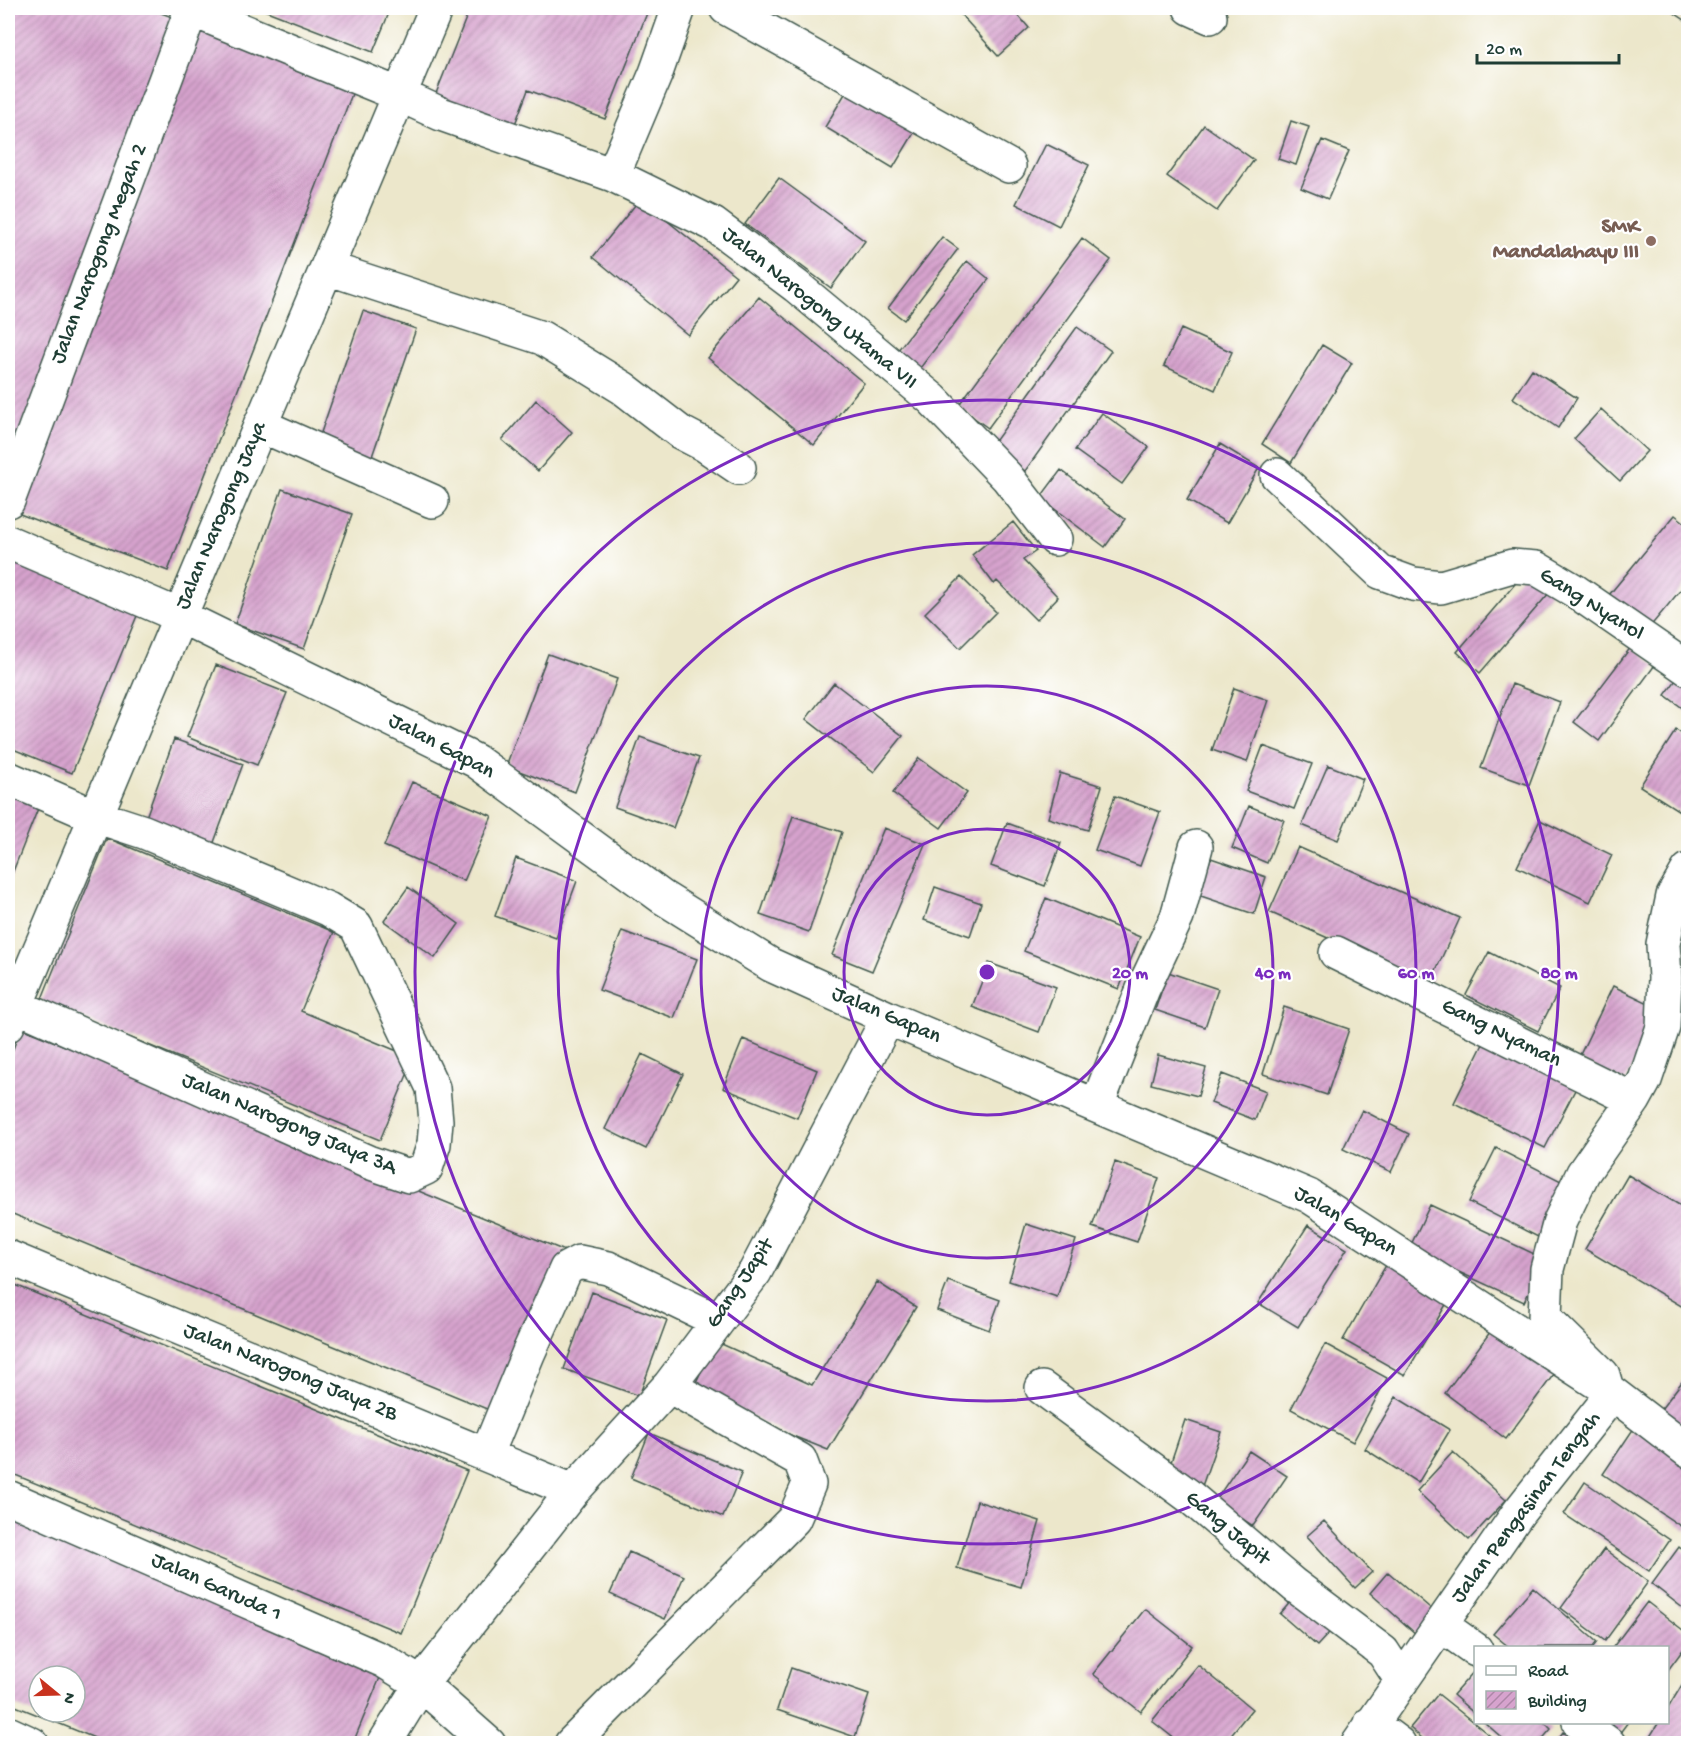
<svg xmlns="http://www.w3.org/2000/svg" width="1696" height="1751" viewBox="0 0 1696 1751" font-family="'Gochi Hand',sans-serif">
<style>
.building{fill:url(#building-hatch);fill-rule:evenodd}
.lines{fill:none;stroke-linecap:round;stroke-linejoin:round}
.minor-casing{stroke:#3e564b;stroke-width:36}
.minor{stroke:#fff;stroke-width:33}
.ring{fill:none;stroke:#7b2cbf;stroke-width:3}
.education-dot{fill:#8d6e63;stroke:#fff;stroke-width:2}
.labels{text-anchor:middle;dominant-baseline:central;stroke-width:4.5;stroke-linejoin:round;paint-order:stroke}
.education-label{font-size:22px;font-weight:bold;fill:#785e54;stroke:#fff;text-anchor:end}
.street-label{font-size:22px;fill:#1f3d34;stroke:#fff}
.centre{fill:#7b2cbf;stroke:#fff;stroke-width:3}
.ring-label{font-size:18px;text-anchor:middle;font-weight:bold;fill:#7b2cbf;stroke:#fff;stroke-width:4.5;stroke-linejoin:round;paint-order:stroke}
</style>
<defs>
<pattern id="building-hatch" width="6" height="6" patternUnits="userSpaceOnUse" patternTransform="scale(1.5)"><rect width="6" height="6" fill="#d7a3ce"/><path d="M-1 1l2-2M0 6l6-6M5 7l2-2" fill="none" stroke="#ae86a8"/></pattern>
</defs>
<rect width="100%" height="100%" fill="#fff"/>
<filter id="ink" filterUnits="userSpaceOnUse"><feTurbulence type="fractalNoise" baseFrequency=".0167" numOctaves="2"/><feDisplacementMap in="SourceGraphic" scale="12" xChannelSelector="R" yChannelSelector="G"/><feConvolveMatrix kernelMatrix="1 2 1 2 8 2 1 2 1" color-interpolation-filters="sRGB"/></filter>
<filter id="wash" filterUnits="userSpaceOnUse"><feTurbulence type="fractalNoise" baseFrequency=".008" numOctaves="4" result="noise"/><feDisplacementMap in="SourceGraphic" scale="24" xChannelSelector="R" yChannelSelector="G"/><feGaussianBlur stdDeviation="1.35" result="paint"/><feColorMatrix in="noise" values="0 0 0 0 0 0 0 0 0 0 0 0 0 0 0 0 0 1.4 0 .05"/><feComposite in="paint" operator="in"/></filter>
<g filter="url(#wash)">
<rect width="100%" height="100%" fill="#ece7cb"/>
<g id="blocks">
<path class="building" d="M 8,8 L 148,8 L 180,20 L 8,466 Z
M 259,8 L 391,8 L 373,52 Z
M 470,8 L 649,8 L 605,119 L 528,90 L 512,132 L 433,101 Z
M 955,8 L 1012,8 L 1029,28 L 998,56 Z
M 1676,8 L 1688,8 L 1688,22 L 1673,12 Z
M 202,21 L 357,81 L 168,571 L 12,511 Z
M 849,87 L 917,128 L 893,168 L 825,127 Z
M 1291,121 L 1309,127 L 1296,165 L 1278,159 Z
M 1204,125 L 1254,160 L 1217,211 L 1167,176 Z
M 1322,140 L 1349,151 L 1328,199 L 1301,188 Z
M 1046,144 L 1089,165 L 1059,226 L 1016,204 Z
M 779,178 L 865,241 L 831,288 L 745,224 Z
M 640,199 L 736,276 L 688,335 L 593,257 Z
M 942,237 L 958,249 L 904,320 L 888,308 Z
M 1082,238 L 1111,260 L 988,428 L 958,406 Z
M 967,261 L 989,279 L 917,372 L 894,355 Z
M 759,297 L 864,383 L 814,445 L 708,358 Z
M 363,311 L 416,329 L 369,465 L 316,447 Z
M 1077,327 L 1111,351 L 1025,471 L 991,447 Z
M 1181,329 L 1232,352 L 1215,390 L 1164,366 Z
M 1322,345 L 1352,363 L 1291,463 L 1262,444 Z
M 1532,369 L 1577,398 L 1558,428 L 1513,398 Z
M 536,400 L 572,432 L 538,471 L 502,440 Z
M 1601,409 L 1647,451 L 1620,481 L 1574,439 Z
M 1102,413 L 1149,447 L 1122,484 L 1075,450 Z
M 1220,444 L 1259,468 L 1227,523 L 1187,500 Z
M 1061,470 L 1125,519 L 1105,547 L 1040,498 Z
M 282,489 L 352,514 L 304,649 L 235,624 Z
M 1675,515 L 1688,525 L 1688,581 L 1649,628 L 1609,595 Z
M 1013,522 L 1036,551 L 1023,560 L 1058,597 L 1036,620 L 997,581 L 994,584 L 972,555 Z
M 8,557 L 139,611 L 72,773 L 8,747 Z
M 1526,571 L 1550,592 L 1480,673 L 1457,652 Z
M 961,577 L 996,612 L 960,648 L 925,613 Z
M 1631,647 L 1655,665 L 1599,741 L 1574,722 Z
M 548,654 L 617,679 L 575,792 L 506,766 Z
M 216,665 L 287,693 L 257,765 L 187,737 Z
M 1681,673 L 1688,678 L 1688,712 L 1665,695 Z
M 834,683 L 903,736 L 874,772 L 806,719 Z
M 1512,684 L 1560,702 L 1529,785 L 1481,768 Z
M 1234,688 L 1268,700 L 1247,762 L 1212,750 Z
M 1676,730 L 1688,738 L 1688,806 L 1684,814 L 1640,786 Z
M 640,737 L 699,758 L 673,828 L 615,807 Z
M 174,739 L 243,764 L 213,845 L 145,820 Z
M 1263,746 L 1312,764 L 1294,809 L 1246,791 Z
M 919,758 L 967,793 L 941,828 L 893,793 Z
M 1328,765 L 1363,779 L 1338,840 L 1302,825 Z
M 1060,773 L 1102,786 L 1088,830 L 1048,818 Z
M 412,782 L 492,816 L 464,881 L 384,846 Z
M 8,793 L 39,806 L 8,884 Z
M 1115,796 L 1160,812 L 1140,866 L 1095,850 Z
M 1249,806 L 1284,820 L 1267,863 L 1232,848 Z
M 793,816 L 842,832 L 809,932 L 760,915 Z
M 1540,820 L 1612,855 L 1590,902 L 1517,867 Z
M 1007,823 L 1061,843 L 1045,886 L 991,866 Z
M 884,828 L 925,844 L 872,971 L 832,955 Z
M 107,838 L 334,932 L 301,1011 L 414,1058 L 380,1140 L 41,1001 Z
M 1298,847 L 1460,918 L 1430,983 L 1269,912 Z
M 516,858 L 577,881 L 556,938 L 495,916 Z
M 1211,858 L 1266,877 L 1254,914 L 1198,895 Z
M 408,887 L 459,924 L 435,958 L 384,921 Z
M 935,887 L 981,903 L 970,936 L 924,920 Z
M 1046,898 L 1140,937 L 1119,989 L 1024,951 Z
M 622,931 L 697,959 L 674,1018 L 599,990 Z
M 1489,952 L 1560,988 L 1538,1031 L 1466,995 Z
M 989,963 L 1056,987 L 1039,1032 L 972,1007 Z
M 1168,972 L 1218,989 L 1205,1027 L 1155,1010 Z
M 1613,986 L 1661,1009 L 1625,1082 L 1578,1059 Z
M 1284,1007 L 1349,1029 L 1327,1095 L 1263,1074 Z
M 21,1028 L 565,1251 L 499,1414 L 8,1212 L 8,1062 Z
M 743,1039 L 817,1070 L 797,1118 L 723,1088 Z
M 1485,1040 L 1577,1086 L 1545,1148 L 1454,1103 Z
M 642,1054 L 683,1074 L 646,1149 L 605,1129 Z
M 1158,1055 L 1206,1068 L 1198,1096 L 1151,1084 Z
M 1222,1074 L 1266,1091 L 1255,1120 L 1211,1103 Z
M 1362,1110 L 1409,1134 L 1391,1172 L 1343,1149 Z
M 1496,1148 L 1569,1185 L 1542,1239 L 1469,1202 Z
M 1115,1162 L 1159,1178 L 1137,1242 L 1092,1227 Z
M 1628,1175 L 1688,1210 L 1688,1310 L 1585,1249 Z
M 1430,1205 L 1545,1259 L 1524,1302 L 1409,1249 Z
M 1026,1224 L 1076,1240 L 1057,1297 L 1009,1281 Z
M 1308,1225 L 1347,1249 L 1298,1327 L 1258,1303 Z
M 1389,1260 L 1451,1296 L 1405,1375 L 1343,1340 Z
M 948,1281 L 1000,1300 L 989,1330 L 937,1310 Z
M 8,1282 L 467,1471 L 401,1633 L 8,1472 Z
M 877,1282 L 916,1307 L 828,1450 L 783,1432 L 783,1431 L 693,1389 L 715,1341 L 812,1385 Z
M 592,1292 L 667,1320 L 639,1396 L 564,1369 Z
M 1496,1324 L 1557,1370 L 1506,1439 L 1445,1393 Z
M 1325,1344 L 1387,1378 L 1353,1442 L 1291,1409 Z
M 1688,1374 L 1688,1444 L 1655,1417 Z
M 1396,1397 L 1450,1430 L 1418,1483 L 1365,1449 Z
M 1185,1420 L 1221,1432 L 1202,1486 L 1167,1474 Z
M 1634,1428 L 1688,1463 L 1688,1531 L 1603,1474 Z
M 649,1433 L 742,1472 L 723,1517 L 631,1478 Z
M 1249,1451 L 1287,1476 L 1253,1526 L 1215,1501 Z
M 1453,1452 L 1506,1500 L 1469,1540 L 1417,1491 Z
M 1585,1482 L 1670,1540 L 1649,1571 L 1564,1514 Z
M 977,1501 L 1040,1521 L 1021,1587 L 957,1568 Z
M 8,1513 L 384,1668 L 353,1743 L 107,1743 L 8,1703 ZM 39,1676 L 75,1676 L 75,1712 L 39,1712 Z
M 1324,1521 L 1372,1572 L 1355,1588 L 1307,1536 Z
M 1679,1547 L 1688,1554 L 1688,1612 L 1652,1584 Z
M 1604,1549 L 1648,1582 L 1605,1641 L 1561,1608 Z
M 629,1552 L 684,1576 L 665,1619 L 610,1594 Z
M 1388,1572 L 1436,1613 L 1417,1635 L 1370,1593 Z
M 1533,1587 L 1597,1642 L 1593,1647 L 1509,1647 L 1493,1634 Z
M 1299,1592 L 1337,1624 L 1317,1646 L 1280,1614 Z
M 1647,1602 L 1688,1634 L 1688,1643 L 1668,1670 L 1668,1647 L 1613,1647 Z
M 1145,1609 L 1192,1646 L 1141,1712 L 1093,1674 Z
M 1198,1665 L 1252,1709 L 1224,1743 L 1180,1743 L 1152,1721 Z
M 791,1668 L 869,1695 L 855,1737 L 777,1710 Z
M 1476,1669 L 1476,1715 L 1453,1695 Z
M 1688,1675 L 1688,1743 L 1646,1743 L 1659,1722 L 1668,1722 L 1668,1708 Z
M 1438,1694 L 1499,1743 L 1428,1743 L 1410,1728 Z
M 1484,1722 L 1544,1722 L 1551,1729 L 1539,1743 L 1508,1743 Z
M 1596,1722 L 1628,1722 L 1616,1738 Z
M 1563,1732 L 1580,1743 L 1555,1743 Z"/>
</g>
</g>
<g filter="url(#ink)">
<use href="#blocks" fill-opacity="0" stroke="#3e564b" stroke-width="1.5"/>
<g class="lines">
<defs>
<path id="minor" d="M 187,8 L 400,95 L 441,114 L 613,175 L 713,224 L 796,286 L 932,399 L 1007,477 L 1055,539
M 726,8 L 1009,166
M 1190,8 L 1210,17
M 613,175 L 656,73 L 679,8
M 327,268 L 542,338 L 623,388 L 680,432 L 705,445 L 739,468
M 260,425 L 432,501
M 1277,475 L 1380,572 L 1413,584 L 1441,587 L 1512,566 L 1536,568 L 1575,591 L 1688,669
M 8,501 L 192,8
M 8,542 L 180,616 L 476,761 L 662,897 L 771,965 L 888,1018 L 1309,1196 L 1607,1389 L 1688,1451
M 8,778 L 95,816 L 144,832 L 328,909 L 356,926 L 433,1088 L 436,1121 L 434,1144 L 426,1168 L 409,1176 L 368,1162 L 8,1002
M 1336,953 L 1634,1100
M 8,1025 L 436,8
M 1097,1105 L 1143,989 L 1177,917 L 1196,847
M 8,1257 L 573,1491
M 1042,1388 L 1189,1496 L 1294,1585 L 1383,1652 L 1402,1681
M 487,1454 L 528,1354 L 566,1269 L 579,1262 L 608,1268 L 718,1321
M 8,1497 L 384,1661 L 421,1684 L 489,1744
M 1441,1625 L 1476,1650
M 1579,1722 L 1609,1744
M 1371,1723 L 1399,1744
M 8,1733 L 32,1744
M 384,1744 L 421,1684 L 573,1491 L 669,1386 L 755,1272 L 888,1018
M 571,1744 L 794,1519 L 809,1484 L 800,1460 L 669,1386
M 1358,1744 L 1519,1512 L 1603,1406 L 1607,1389 L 1603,1375 L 1545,1318 L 1547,1269 L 1560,1221 L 1583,1173 L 1634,1100 L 1645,1080 L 1663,1027 L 1665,978 L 1663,944 L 1673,896 L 1688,870"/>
</defs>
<use href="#minor" class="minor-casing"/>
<use href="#minor" class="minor"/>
</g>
</g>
<g class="ring">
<circle cx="987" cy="972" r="143"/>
<circle cx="987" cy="972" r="286"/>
<circle cx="987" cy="972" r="429"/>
<circle cx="987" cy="972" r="572"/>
</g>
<circle class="education-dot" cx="1651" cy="241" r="6"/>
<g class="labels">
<g class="education-label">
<text x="1639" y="228">SMK<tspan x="1639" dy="25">Mandalahayu III</tspan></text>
</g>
<g class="street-label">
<text transform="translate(100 254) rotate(-69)">Jalan Narogong Megah 2</text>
<text transform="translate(819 309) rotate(39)">Jalan Narogong Utama VII</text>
<text transform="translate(222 516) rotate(-67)">Jalan Narogong Jaya</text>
<text transform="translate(1591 605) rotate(32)">Gang Nyanol</text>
<text transform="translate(441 747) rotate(28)">Jalan Gapan</text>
<text transform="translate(886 1016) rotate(23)">Jalan Gapan</text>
<text transform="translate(1501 1034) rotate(26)">Gang Nyaman</text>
<text transform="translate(289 1125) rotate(23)">Jalan Narogong Jaya 3A</text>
<text transform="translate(1345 1222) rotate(31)">Jalan Gapan</text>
<text transform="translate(741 1284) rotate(-56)">Gang Japit</text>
<text transform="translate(290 1373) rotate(22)">Jalan Narogong Jaya 2B</text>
<text transform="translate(1527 1508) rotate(-53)">Jalan Pengasinan Tengah</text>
<text transform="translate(1227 1529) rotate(40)">Gang Japit</text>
<text transform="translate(216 1588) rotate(24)">Jalan Garuda 1</text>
</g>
</g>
<circle cx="987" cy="972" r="9" class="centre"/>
<g class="ring-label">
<text x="1130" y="978">20 m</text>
<text x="1273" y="978">40 m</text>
<text x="1416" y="978">60 m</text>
<text x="1559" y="978">80 m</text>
</g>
<rect width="1696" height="1751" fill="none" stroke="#fff" stroke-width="30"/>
<rect x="1474" y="1646" width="195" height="78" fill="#ffffff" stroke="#a5b1ae" stroke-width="1.5"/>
<rect x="1486" y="1666" width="30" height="9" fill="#ffffff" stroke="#a5b1ae" stroke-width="1.5"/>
<text x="1528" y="1676" font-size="18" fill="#1f3d34">Road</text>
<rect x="1486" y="1691" width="30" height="18" fill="url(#building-hatch)" stroke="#a5b1ae" stroke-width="1.5"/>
<text x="1528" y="1706" font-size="18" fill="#1f3d34">Building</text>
<g transform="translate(57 1694) rotate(109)"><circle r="28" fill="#ffffff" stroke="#a5b1ae" stroke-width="1.5"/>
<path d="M0-4.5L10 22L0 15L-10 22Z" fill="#c8321e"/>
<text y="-9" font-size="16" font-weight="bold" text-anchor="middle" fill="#1f3d34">N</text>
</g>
<path d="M1477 54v9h142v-9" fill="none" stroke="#1f3d34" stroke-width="3"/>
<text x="1486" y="54" font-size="18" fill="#1f3d34" stroke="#ffffff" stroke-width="4.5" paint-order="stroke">20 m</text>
</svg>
